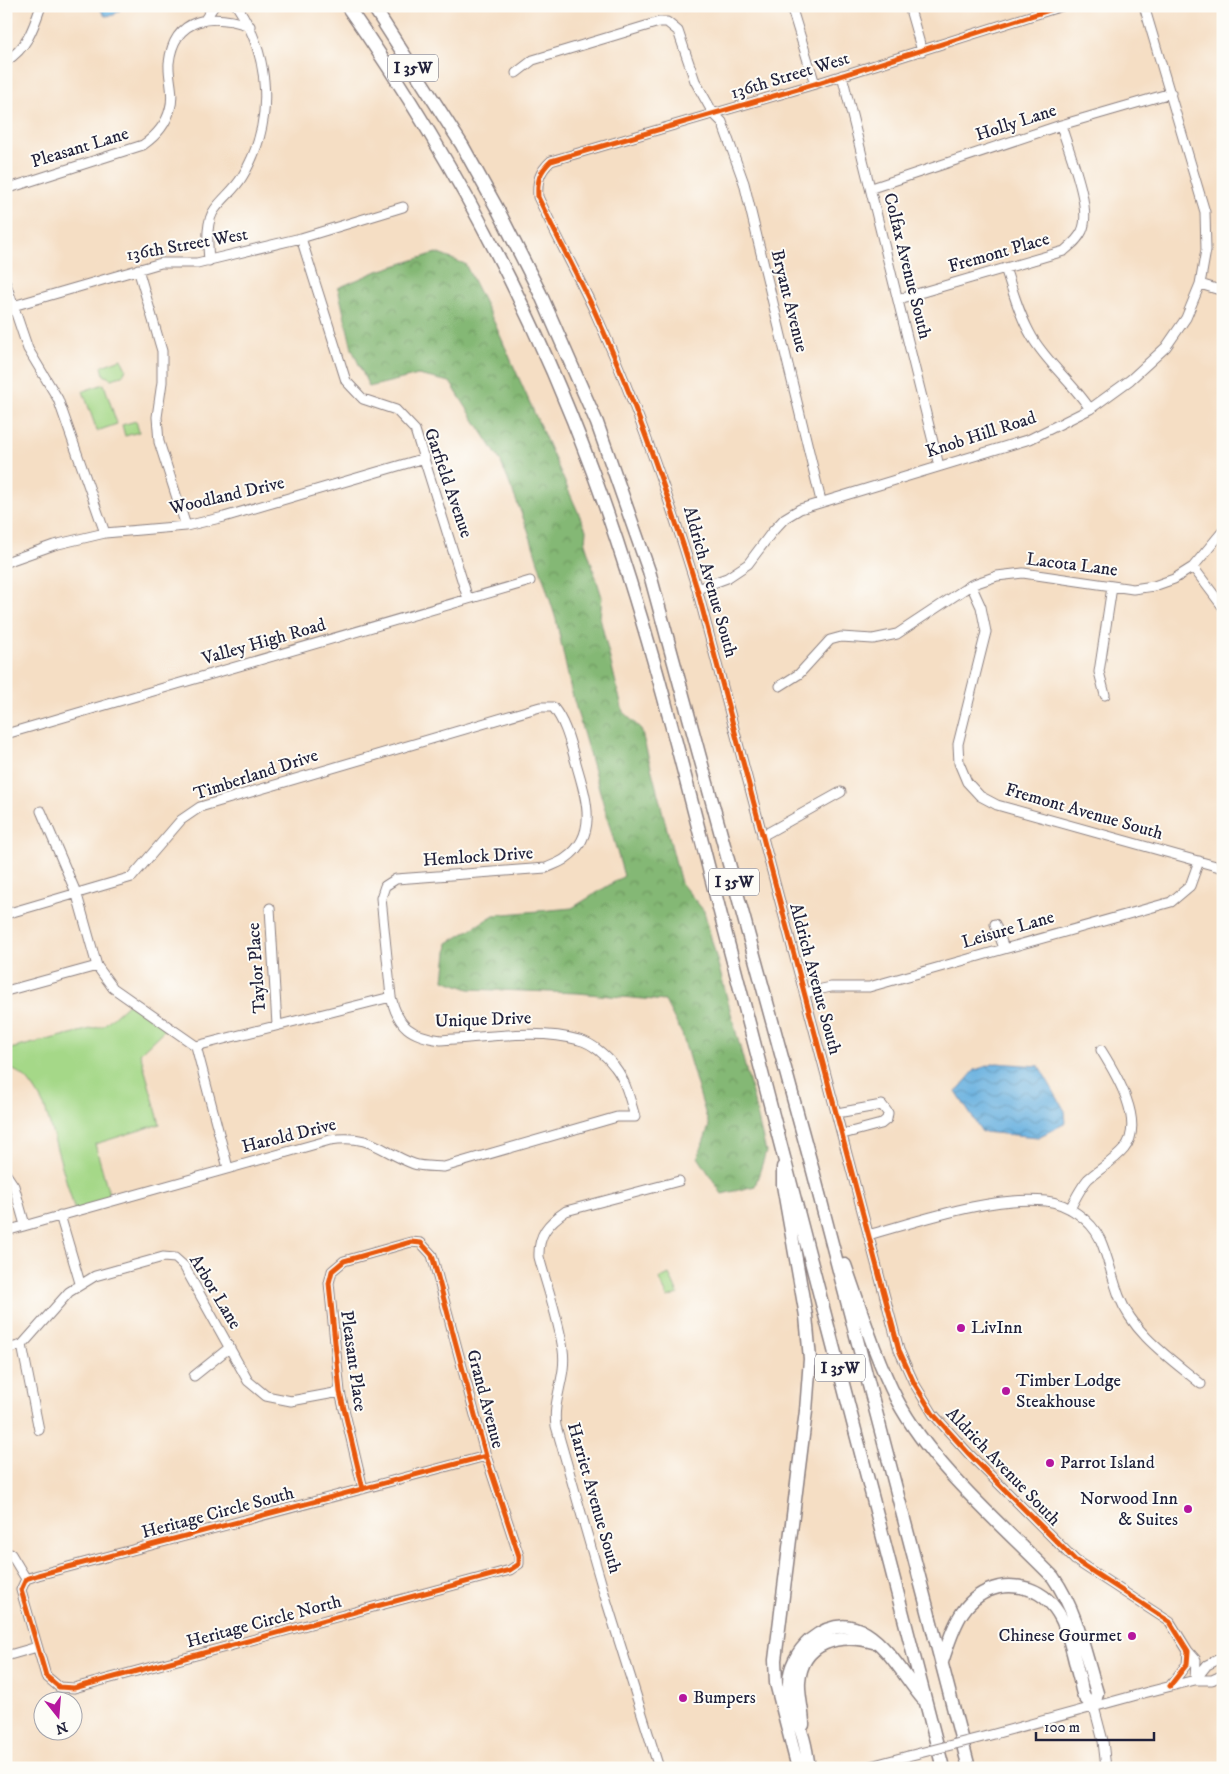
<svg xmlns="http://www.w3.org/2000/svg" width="1229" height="1774" viewBox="0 0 1229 1774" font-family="'IM FELL DW Pica',serif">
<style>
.green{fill:#a5d888;stroke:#647d62}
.forest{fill:url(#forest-crowns);stroke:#536d58}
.water{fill:url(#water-waves);stroke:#44698d}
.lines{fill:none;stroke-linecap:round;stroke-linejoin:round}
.minor-casing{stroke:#8c8080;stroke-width:11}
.highway-casing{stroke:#8c8080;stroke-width:15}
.minor{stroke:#fff;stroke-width:9}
.highway{stroke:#fff;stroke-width:12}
.minor-bridge-casing{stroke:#8c8080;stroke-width:11;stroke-linecap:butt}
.minor-bridge{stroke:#fff;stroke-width:9}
.cycleway-casing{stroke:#fdfcf7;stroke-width:8}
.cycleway{stroke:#e8590c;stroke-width:5}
.poi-dot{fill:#b5179e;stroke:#fdfcf7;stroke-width:2}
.labels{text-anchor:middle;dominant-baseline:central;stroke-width:4;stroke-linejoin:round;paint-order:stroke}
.shield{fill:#fdfcf7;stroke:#646373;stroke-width:1}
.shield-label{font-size:16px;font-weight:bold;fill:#22223b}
.street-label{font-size:18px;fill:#22223b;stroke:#fdfcf7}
.poi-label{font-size:18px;fill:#22223b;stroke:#fdfcf7;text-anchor:start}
</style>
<defs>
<pattern id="forest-crowns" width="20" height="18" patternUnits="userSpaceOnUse" patternTransform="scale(1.25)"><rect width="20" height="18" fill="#84b874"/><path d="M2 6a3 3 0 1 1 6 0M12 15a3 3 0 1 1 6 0" fill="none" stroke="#6c9560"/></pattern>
<pattern id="water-waves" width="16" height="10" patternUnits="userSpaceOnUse" patternTransform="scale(1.25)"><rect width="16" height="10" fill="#67b0df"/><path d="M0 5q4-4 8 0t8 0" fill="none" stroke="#548fb6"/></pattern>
</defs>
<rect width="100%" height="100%" fill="#fdfcf7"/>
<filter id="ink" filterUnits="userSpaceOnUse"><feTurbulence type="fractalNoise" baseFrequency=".02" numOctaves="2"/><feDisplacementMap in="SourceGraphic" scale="10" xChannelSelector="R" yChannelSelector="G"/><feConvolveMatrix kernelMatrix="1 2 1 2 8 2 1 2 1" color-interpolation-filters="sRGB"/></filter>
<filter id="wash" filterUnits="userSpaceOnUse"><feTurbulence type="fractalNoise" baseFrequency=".0096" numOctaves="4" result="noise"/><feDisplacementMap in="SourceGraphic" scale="20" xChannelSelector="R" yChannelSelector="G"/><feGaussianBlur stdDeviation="1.12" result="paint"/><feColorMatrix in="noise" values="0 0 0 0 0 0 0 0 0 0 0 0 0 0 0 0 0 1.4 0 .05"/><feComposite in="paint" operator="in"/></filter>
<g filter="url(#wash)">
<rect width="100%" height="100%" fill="#f5dec4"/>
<path class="green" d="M 121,359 L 126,369 L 122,376 L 111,379 L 104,375 L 102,366 Z
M 104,384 L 117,424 L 97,431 L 83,391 Z
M 136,421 L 139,432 L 125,436 L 122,425 Z
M 131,1001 L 167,1027 L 140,1053 L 160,1124 L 95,1144 L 111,1201 L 75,1211 L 45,1108 C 37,1092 26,1071 6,1068 L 6,1050 L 103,1026 Z
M 669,1274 L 678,1294 L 668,1298 L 659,1279 Z"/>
<path class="forest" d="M 436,253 L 465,264 L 495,324 L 586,530 L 585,543 L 602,597 L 600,618 L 623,712 L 641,729 L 681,883 L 704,911 L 750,1085 L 766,1152 L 755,1186 L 722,1194 L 698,1157 L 709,1126 L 682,1034 L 665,1001 L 578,993 L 469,989 L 444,980 L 448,943 L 494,915 L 572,908 L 624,876 L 571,690 L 556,619 L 528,530 L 500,460 L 450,382 L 418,375 L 369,387 L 352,349 L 338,288 L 375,272 Z"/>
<path class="water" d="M 98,6 L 124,6 L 114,15 L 105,16 Z
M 996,1063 L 1039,1066 L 1065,1111 L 1066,1123 L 1038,1137 L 982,1132 L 956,1092 L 975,1070 Z"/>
</g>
<g filter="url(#ink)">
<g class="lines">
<defs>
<path id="minor" d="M 791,6 L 815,84
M 909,6 L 922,51
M 1062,6 L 815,84 L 551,161 C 539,172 537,181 538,197 C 556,235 576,272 594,310 C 635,400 668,494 697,589 L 899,1350 L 914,1383 L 933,1414 L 969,1454 L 1075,1560 L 1170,1622 L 1188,1651 L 1187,1664 L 1170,1686
M 206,18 L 214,6
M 6,61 C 27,48 33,29 41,6
M 516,73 L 533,60 L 659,22 L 667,22 L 678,31 L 695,81 L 713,113 L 722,122 L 744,183 L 821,501
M 842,75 L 939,466
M 872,188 L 1061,125 L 1171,93
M 6,189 L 143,145 C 156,136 166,125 170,109 C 175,93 168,79 169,63 C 174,16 213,13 250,26
M 301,238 L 346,381 L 363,399 L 396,410 L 415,430 L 468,599
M 209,261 C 208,245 205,222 215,209 C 224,197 235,189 242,177 C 275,123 271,57 237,6
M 1005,268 C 1013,291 1019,315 1032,337 C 1047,363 1073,383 1090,409
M 138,269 L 162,351 L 162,382 L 157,417 L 159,442 L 186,526
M 6,284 L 28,349 L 58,399 L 105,533
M 1200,284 L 1223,291
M 899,299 L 1064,251 C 1071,245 1078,240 1082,231 C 1093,208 1068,150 1061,125
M 6,308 L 161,263 L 197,263 L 301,238 L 403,207
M 6,562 L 54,545 L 105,533 L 186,526 L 224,517 L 425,458
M 1193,567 L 1223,607
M 971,585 L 981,607 L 986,632 L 958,744 L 959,763 L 967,782 L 980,796 L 997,805 L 1223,868
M 697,589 L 727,578 L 748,564 L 772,532 L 785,518 L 800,509 L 1030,439 L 1090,409 L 1130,380 L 1166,347 L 1186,318 L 1200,284 L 1206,250 L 1205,212 L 1144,6
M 780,686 L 799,674 L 830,640 L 841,637 L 873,639 L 897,634 L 971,585 L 997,576 L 1023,573 L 1133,589 L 1154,586 L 1174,579 L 1193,567 L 1223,531
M 1105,695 L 1099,672 L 1112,587
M 6,734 L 530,581
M 41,811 L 77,895 L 97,966 L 113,988 L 196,1046 L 228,1168
M 762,836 L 841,792
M 270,908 L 277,1025
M 6,914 L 132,877 L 181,820 L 200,807 L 540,707 L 553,707 C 566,723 570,743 576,763 C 585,795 600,834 566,858 C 560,863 552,865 546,868 L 396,879 L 385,886 L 381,898 L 391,997
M 995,924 L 1004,948
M 6,991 L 97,966
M 804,993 L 831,987 L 869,987 L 1171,902 L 1190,886 L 1199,861
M 837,1113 L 882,1105 L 888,1113 L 887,1119 L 881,1124 L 843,1134
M 6,1174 L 14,1186 L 25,1225
M 1070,1209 C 1075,1199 1081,1187 1088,1179 C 1099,1169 1114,1161 1124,1149 C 1146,1123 1116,1074 1101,1050
M 60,1215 L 80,1283
M 6,1231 L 330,1140 C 373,1134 379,1151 414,1164 C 422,1167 435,1166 444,1167 L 617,1117 L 635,1117 C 630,1100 626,1081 615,1067 C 607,1056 592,1043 579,1040 C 540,1028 482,1038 441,1040 C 411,1036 398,1027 391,997 L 196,1046
M 868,1235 C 919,1221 994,1195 1046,1201 C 1067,1203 1091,1220 1100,1239 C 1108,1257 1112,1277 1119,1296 C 1134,1335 1170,1358 1201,1384
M 22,1345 L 39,1430
M 6,1349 L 22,1345 L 69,1292 L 95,1276 L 163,1257 L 175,1258 L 184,1266 L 248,1381 L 266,1396 L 291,1401 L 340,1392
M 194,1376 L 229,1348
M 363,1489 L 340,1392 L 329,1283 L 332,1271 L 344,1261 L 411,1242 L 421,1243 L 432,1255 L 486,1456 L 519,1556 L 519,1564 L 510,1570 L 74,1688 L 59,1687 L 46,1676 L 21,1590 L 26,1579 L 38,1575 L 486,1456
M 11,1554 L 26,1579
M 1188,1651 L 1196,1660 L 1195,1680
M 6,1656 L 37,1647
M 1195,1680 L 1207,1665 L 1223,1657
M 1094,1707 L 1103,1741 L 1106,1768
M 987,1736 L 1144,1693 L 1195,1680 L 1212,1680 L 1223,1675
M 659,1768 L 604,1593 L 556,1426 C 552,1400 567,1376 563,1350 C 559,1320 547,1287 539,1257 C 538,1235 548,1223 566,1211 L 679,1181
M 863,1768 L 908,1756"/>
<path id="highway" d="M 347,6 C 448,150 531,305 592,470 C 651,629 689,795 732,958 C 804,1228 871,1498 943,1768
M 373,6 L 462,145 L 499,212 L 540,293 L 597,423 L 649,571 L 813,1171 L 969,1768
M 783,1167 L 783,1185 L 806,1316 L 810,1359 L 806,1411 L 775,1660 L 776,1683 L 798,1768
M 845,1265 C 861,1310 875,1357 897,1400 C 932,1466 1001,1524 1053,1577 C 1077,1611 1085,1654 1097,1693 L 1094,1707
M 942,1662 C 953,1629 961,1596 999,1587 C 1009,1585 1019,1586 1029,1589 C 1066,1602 1070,1644 1079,1677 C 1081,1683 1081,1690 1084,1696 C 1086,1700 1091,1703 1094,1707
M 803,1725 C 803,1711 798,1696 799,1682 C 802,1641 840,1633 873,1642
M 809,1768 C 807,1757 806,1745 802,1734 C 797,1718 789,1701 789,1683 C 789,1667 798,1651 810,1640 C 864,1597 895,1666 923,1699"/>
</defs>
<use href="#minor" class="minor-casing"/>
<use href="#highway" class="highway-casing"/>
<use href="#minor" class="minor"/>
<use href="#highway" class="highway"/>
<defs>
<path id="minor-bridge" d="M 908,1756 L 987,1736"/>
</defs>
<use href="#minor-bridge" class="minor-bridge-casing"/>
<use href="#minor-bridge" class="minor-bridge"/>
<defs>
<path id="cycleway" d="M 1062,6 L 815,84 L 551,161 C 539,172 537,181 538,197 C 556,235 576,272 594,310 C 635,400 668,494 697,589 L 899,1350 L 914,1383 L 933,1414 L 969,1454 L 1075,1560 L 1170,1622 L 1188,1651 L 1187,1664 L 1170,1686
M 363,1489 L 340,1392 L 329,1283 L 332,1271 L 344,1261 L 411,1242 L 421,1243 L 432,1255 L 486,1456 L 519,1556 L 519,1564 L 510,1570 L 74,1688 L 59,1687 L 46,1676 L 21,1590 L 26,1579 L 38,1575 L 486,1456"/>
</defs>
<use href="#cycleway" class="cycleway-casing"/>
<use href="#cycleway" class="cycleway"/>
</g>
</g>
<g class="poi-dot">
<circle cx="961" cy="1328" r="5"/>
<circle cx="1006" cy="1391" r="5"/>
<circle cx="1050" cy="1463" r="5"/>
<circle cx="1188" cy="1509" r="5"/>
<circle cx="1132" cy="1636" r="5"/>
<circle cx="683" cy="1698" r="5"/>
</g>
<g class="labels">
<g class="shield">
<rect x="388" y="54.5" width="50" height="27" rx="4"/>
<rect x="709" y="868.5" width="50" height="27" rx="4"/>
<rect x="815" y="1354.5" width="50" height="27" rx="4"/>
</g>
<g class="shield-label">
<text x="413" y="68">I 35W</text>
<text x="734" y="882">I 35W</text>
<text x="840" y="1368">I 35W</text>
</g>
<g class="street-label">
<text transform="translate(790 76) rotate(-17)">136th Street West</text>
<text transform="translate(1016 123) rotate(-18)">Holly Lane</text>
<text transform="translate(80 148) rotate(-17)">Pleasant Lane</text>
<text transform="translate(187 245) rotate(-10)">136th Street West</text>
<text transform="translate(999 253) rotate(-16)">Fremont Place</text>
<text transform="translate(907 266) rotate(76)">Colfax Avenue South</text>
<text transform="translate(789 301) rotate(76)">Bryant Avenue</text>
<text transform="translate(981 435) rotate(-18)">Knob Hill Road</text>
<text transform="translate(448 483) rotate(71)">Garfield Avenue</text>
<text transform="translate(227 496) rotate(-13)">Woodland Drive</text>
<text transform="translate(1072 565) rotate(7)">Lacota Lane</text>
<text transform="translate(710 582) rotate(74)">Aldrich Avenue South</text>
<text transform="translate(264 642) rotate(-16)">Valley High Road</text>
<text transform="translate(256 775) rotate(-18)">Timberland Drive</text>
<text transform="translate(1084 812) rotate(16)">Fremont Avenue South</text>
<text transform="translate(478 857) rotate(-4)">Hemlock Drive</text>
<text transform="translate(1008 930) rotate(-16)">Leisure Lane</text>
<text transform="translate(257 968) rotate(-94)">Taylor Place</text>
<text transform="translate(815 979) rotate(75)">Aldrich Avenue South</text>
<text transform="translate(483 1020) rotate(-2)">Unique Drive</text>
<text transform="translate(289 1136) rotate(-14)">Harold Drive</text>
<text transform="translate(215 1292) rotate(59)">Arbor Lane</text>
<text transform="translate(353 1361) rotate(82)">Pleasant Place</text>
<text transform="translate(485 1399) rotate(75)">Grand Avenue</text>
<text transform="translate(1003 1467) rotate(46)">Aldrich Avenue South</text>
<text transform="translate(594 1498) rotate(74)">Harriet Avenue South</text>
<text transform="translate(218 1513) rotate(-15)">Heritage Circle South</text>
<text transform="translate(264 1622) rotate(-15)">Heritage Circle North</text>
</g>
<g class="poi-label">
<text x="971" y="1328">LivInn</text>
<text x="1016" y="1381">Timber Lodge<tspan x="1016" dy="21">Steakhouse</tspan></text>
<text x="1060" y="1463">Parrot Island</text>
<text x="1178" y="1499" text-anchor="end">Norwood Inn<tspan x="1178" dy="21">&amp; Suites</tspan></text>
<text x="1122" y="1636" text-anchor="end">Chinese Gourmet</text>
<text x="693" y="1698">Bumpers</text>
</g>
</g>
<rect width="1229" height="1774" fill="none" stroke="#fdfcf7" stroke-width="25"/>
<g transform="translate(58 1716) rotate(163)"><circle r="24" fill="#fdfcf7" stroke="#a5a5ac"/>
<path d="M0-4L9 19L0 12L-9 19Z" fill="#b5179e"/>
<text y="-8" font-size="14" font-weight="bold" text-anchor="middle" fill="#22223b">N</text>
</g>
<path d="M1036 1732v8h118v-8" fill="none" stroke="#22223b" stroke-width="2.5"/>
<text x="1044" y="1732" font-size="15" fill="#22223b" stroke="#fdfcf7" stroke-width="4" paint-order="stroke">100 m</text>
</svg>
